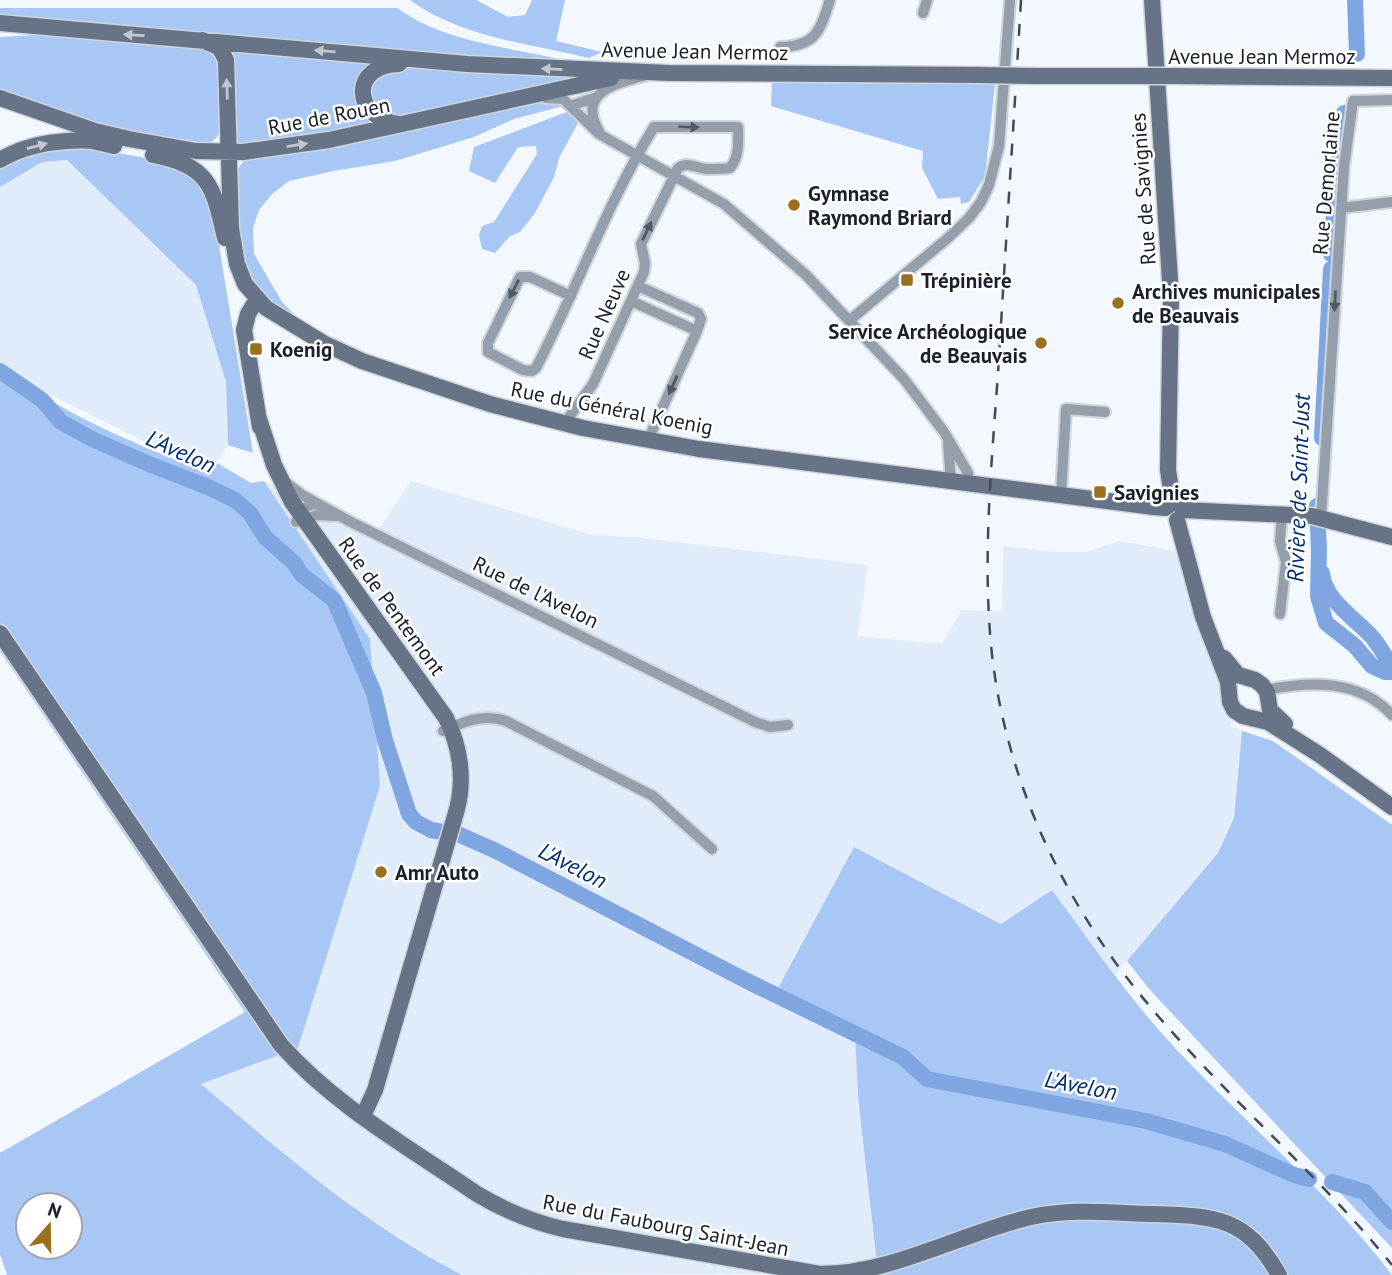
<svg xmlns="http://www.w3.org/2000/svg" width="1392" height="1275" viewBox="0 0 1392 1275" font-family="'PT Sans',sans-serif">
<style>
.built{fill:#e1ecfb}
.green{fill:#a9c7f5;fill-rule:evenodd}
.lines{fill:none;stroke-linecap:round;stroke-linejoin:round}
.river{stroke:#7fa6e1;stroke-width:16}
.street-casing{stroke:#d0d5dc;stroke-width:14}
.secondary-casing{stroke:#d0d5dc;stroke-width:19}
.street{stroke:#959eab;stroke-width:10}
.secondary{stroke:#677487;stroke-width:16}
.rail{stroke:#434a54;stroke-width:2.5;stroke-dasharray:12 12;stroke-linecap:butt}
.secondary-bridge-casing{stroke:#d0d5dc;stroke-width:19;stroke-linecap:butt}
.secondary-bridge{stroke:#677487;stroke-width:16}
.oneway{fill:#c2c7cf}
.oneway2{fill:#515965}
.poi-dot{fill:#9a6f1d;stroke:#fff;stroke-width:2.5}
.labels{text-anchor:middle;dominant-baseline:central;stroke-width:5;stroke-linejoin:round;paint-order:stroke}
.street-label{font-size:21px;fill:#19202b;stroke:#fff}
.poi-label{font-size:21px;font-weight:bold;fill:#19202b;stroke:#fff;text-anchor:start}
.water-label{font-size:23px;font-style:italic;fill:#002e72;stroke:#fff}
</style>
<rect width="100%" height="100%" fill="#f3f8fe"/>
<path class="built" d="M 67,160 L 196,285 L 226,382 L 228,445 L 209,474 L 15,377 L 0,364 L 0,187 L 42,162 Z
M 264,481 L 377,531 L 411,481 L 592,535 L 634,537 L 868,565 L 858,636 L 942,644 L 961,610 L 1002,611 L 1003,546 L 1053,552 L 1087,552 L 1120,541 L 1180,552 L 1219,681 L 1223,704 L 1231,717 L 1230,726 L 1242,731 L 1234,818 L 1218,853 L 1115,975 L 1052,890 L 1002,924 L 855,847 L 777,992 L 855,1033 L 858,1097 L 878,1274 L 462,1275 L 437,1262 L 378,1224 L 282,1154 L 201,1084 L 298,1048 L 380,786 L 370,639 Z"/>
<path class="green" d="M 410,0 L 476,0 L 508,17 L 525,15 L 532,0 L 565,0 L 556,41 L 602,52 L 589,58 C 530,44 460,37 410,0 Z
M 0,8 L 397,8 C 447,44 513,47 572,62 L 565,66 L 0,17 Z
M 34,35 L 204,47 L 217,55 L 220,67 L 221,127 L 217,137 L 211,142 L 199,146 L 128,136 L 0,94 L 0,37 Z
M 229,49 L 377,62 L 361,83 L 379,123 L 283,142 L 234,146 Z
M 402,67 L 571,78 L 569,81 L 398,119 L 390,117 L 370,100 L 371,83 L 376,74 Z
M 772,83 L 995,84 L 985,176 L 969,202 L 961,204 L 960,197 L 938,199 L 922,168 L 923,151 L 771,106 Z
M 555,100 L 563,106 L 514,119 L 474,137 L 395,161 L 333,171 L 289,181 L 272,194 L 259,210 L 253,228 L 254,254 L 282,302 L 310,331 C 289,317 266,304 252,283 C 237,260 231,203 236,176 C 237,169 242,163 246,158 Z
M 567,112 L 578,122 L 577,125 L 559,158 L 554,177 L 535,213 L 520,232 L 510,236 L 495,253 L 482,249 L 479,235 L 482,226 L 494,222 L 537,154 L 536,146 L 518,147 L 495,183 L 469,171 L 474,147 Z
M 73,145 L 173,163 L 201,182 L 214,215 L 253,453 L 228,445 L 226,382 L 196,285 L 67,160 L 42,162 L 0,187 L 0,167 L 36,150 Z
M 0,364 C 60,416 137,443 209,474 L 217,463 L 251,483 L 264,481 L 370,639 L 380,786 L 298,1048 L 201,1084 C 283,1154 366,1225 462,1275 L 7,1275 L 0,1254 L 0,1153 L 245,1012 L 0,651 ZM 28,1205 L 70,1205 L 70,1247 L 28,1247 Z
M 1242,731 L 1273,741 L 1392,825 L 1392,1248 L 1151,991 L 1127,961 L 1218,853 L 1234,818 Z
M 854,847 L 1001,924 L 1052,890 C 1092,944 1130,1000 1176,1049 C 1247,1125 1329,1192 1392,1275 L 868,1275 L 878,1273 L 858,1097 L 855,1034 L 776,992 Z"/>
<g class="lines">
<path class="river" d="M 1355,0 L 1357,54
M 1331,254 L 1336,183 L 1344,113
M 0,371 L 42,400 L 61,422 L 94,440 L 149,464 L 208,487 L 235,500 L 250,513 L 265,537 L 294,563 L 302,575 L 334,600 L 374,693 L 385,740 L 409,814 L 416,822 L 431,830 L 460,835 L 494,850 L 745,980 L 903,1057 L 927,1079 L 1146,1121 L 1225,1144 L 1294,1175 L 1309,1179
M 1322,438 L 1331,269
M 1317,506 L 1319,550 L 1318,596 L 1326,623 L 1355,646 L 1372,666 L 1385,672 L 1392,672
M 1322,573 C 1325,601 1355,618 1373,638 C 1380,647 1386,657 1392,667
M 1332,1182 L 1365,1192 L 1392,1222"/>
<defs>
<path id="street" d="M 923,13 L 927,0
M 780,47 C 816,46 820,31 830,0
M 546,98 L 563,99 L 599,134 L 724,204 L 806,275 L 904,379 L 944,432 L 968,473 L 969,483
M 570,106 L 597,97
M 599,131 C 577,93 615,83 644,76
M 1341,208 L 1392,202
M 631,301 L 697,331 L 701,319 L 698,313 L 638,286
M 850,320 L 948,238 L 969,218 L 981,202 L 989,185 L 999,146 L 1010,0
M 564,424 L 593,384 L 644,272 L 645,263 L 641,244 L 678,168 C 688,161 695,168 706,169 C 714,169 722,169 730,168 C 740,156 738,141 738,127 L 654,127 C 607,203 577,289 536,368 L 532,371 L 523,370 L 488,352 L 488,343 L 520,277 L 530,277 L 571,296
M 648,440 L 697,331
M 948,443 L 951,481
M 284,481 L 302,495 L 351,522 L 755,722 L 770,727 L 788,725
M 1061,495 L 1066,409 L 1105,412
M 320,505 L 312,504 L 301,510 L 296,522 L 317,515 L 335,516
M 1321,518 L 1344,167 L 1353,101 L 1392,100
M 1280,614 L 1286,562 L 1280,541 L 1282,514
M 1266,690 C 1310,681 1359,679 1392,715
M 443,731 C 463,722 483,713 506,721 L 653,796 L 712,849"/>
<path id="secondary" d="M 1152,0 L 1171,296 L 1168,470 L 1173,502
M 0,23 L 467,64 L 669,73 L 979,75
M 202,40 L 219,47 L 226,60 L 231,228 L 237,264 L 245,284 L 266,308 L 325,344 L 362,361 L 490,404 L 583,428 L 699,449 L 1154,507 L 1165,508 L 1173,502
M 1036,76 L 1141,76
M 1173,76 L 1392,78
M 0,98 L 95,131 L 129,139 L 196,151 L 243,152 L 329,140 L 611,78
M 398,124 C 351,116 351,65 399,64
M 88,140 L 114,146
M 153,155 C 210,166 213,186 225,238
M 0,160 C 30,142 65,139 99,141
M 257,299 L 248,314 L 244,330 L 260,427
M 259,419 L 274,465 L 292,502 L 446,718 C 460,746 465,779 457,809 L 375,1090 L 363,1116
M 1173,502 L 1180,504 L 1183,510 L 1312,516 L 1392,537
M 1177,520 L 1203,617 L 1228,682 L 1230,702 L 1234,710 L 1243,716 L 1268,722 L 1320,755 L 1392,807
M 0,633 L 281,1045 C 335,1106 410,1148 477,1194 C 504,1210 532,1222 563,1229 L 820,1274 C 893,1274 961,1233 1031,1217 C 1072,1208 1113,1213 1154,1214 C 1216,1216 1246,1217 1279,1275
M 1224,658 L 1238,675 L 1255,680 L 1262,685 L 1267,692 L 1270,710 L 1285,724"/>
</defs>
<use href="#street" class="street-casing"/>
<use href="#secondary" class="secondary-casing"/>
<use href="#street" class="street"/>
<use href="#secondary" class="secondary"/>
<path class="rail" d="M 1021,0 C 1014,119 1006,239 999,358 C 993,449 983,542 990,633 C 999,755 1048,872 1121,970 C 1201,1077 1308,1161 1392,1265"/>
<defs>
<path id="secondary-bridge" d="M 979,75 L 1036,76
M 1141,76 L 1173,76"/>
</defs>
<use href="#secondary-bridge" class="secondary-bridge-casing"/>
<use href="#secondary-bridge" class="secondary-bridge"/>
</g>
<defs><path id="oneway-solid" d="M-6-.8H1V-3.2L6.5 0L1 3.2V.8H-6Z" transform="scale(1.75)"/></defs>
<g class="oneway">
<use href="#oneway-solid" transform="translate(134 35) rotate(-176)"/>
<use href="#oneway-solid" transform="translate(325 51) rotate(-175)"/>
<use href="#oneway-solid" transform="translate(552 69) rotate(-177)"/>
<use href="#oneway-solid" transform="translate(227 89) rotate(-92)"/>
<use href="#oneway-solid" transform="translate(297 145) rotate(-9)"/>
<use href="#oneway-solid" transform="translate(37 146) rotate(-15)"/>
</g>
<g class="oneway2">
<use href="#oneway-solid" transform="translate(689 127) rotate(2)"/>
<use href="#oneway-solid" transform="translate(647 231) rotate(-64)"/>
<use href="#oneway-solid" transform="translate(514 289) rotate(117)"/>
<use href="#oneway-solid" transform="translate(1335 301) rotate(93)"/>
<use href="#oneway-solid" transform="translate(673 385) rotate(114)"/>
</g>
<g class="poi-dot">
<circle cx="794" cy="205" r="7"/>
<rect x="900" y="273" width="14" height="14" rx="3.5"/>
<circle cx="1118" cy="303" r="7"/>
<circle cx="1041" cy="343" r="7"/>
<rect x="249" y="342" width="14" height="14" rx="3.5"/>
<rect x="1093" y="485" width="14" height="14" rx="3.5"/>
<circle cx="381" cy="872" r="7"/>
</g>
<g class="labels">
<g class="street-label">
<text transform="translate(695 51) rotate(1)">Avenue Jean Mermoz</text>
<text x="1262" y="56">Avenue Jean Mermoz</text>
<text transform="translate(329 116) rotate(-11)">Rue de Rouen</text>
<text transform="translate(1326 183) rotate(-85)">Rue Demorlaine</text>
<text transform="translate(1143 189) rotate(-94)">Rue de Savignies</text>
<text transform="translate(604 314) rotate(-66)">Rue Neuve</text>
<text transform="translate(612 408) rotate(11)">Rue du Général Koenig</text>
<text transform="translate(536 592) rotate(26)">Rue de l'Avelon</text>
<text transform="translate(392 606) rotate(54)">Rue de Pentemont</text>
<text transform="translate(666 1225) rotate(11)">Rue du Faubourg Saint-Jean</text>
</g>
<g class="poi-label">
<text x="808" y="193">Gymnase<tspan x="808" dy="24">Raymond Briard</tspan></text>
<text x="921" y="280">Trépinière</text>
<text x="1132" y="291">Archives municipales<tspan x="1132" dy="24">de Beauvais</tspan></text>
<text x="1027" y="331" text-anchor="end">Service Archéologique<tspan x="1027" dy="24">de Beauvais</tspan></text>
<text x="270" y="349">Koenig</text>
<text x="1114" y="492">Savignies</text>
<text x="395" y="872">Amr Auto</text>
</g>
<g class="water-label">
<text transform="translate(181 451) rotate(24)">L'Avelon</text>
<text transform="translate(1298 488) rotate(-88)">Rivière de Saint-Just</text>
<text transform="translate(573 865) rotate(27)">L'Avelon</text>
<text transform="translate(1081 1085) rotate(11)">L'Avelon</text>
</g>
</g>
<g transform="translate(49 1226) rotate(20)"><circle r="33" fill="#ffffff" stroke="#a3a6aa" stroke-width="2"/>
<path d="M0-5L12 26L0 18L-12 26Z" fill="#9a6f1d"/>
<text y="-10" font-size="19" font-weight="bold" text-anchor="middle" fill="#19202b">N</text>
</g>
</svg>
